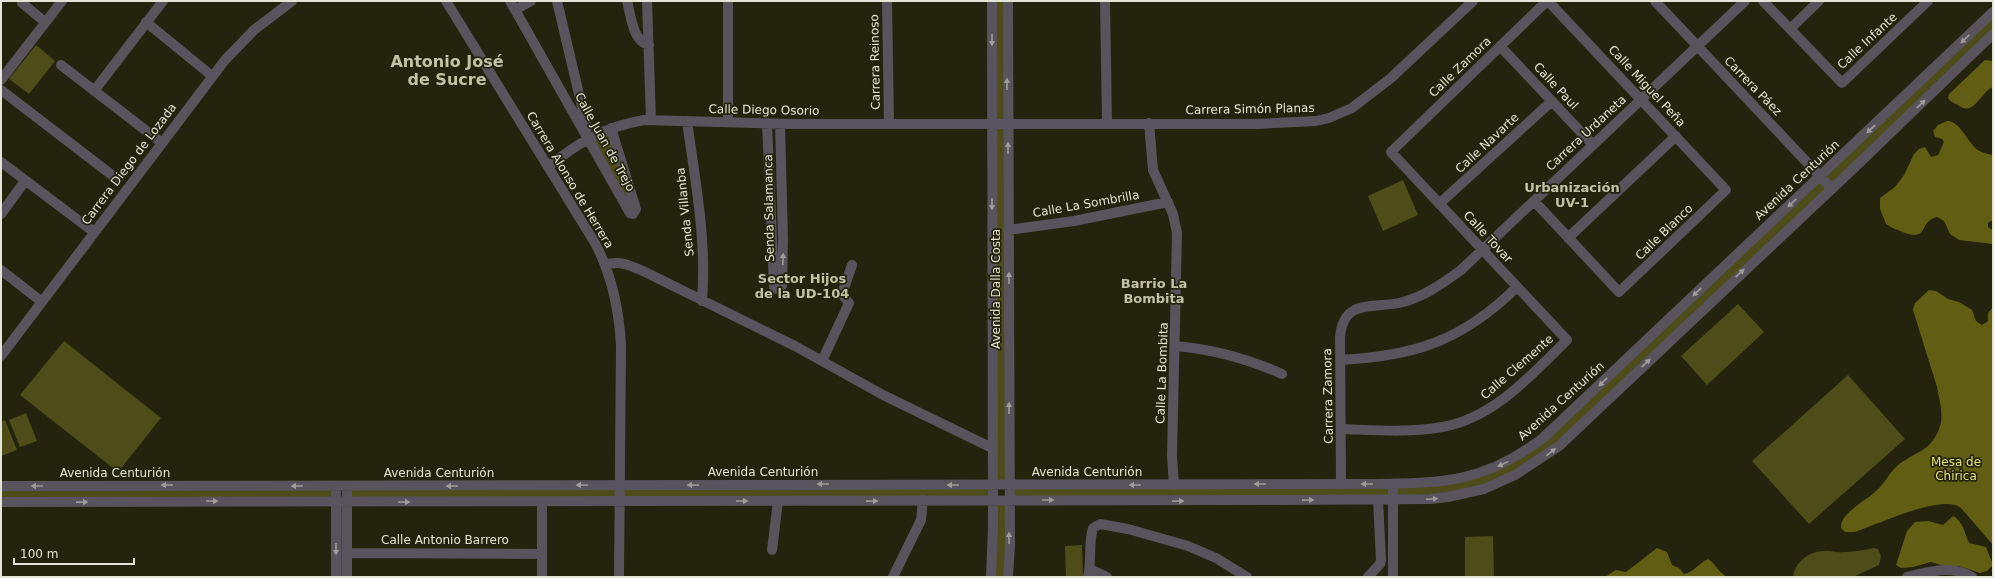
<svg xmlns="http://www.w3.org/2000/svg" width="1994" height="578" viewBox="0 0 1994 578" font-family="'DejaVu Sans',sans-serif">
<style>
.green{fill:#4e4c19;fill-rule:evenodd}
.forest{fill:#615d12}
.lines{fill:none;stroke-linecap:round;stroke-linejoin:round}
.minor{stroke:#59535d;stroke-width:10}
.oneway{fill:#9f9c9a}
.labels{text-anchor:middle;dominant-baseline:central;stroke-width:3.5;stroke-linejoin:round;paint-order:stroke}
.street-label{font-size:12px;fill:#e5e5d7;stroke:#24230d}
.park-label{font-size:12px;fill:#e6e27f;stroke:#24230d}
.neighbourhood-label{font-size:13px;font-weight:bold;fill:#c2c2a7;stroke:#24230d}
.district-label{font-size:16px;font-weight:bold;fill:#c2c2a7;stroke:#24230d}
</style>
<rect width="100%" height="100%" fill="#24230d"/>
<path class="green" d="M 992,1 L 1008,1 L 1009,484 L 1449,481 L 1529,449 L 1993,12 L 1993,34 L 1545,457 L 1465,494 L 1009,500 L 1008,577 L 991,577 L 993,500 L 347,502 L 347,577 L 336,577 L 336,502 L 1,502 L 1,486 L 336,486 L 336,502 L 346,502 L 347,486 L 992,485 ZM 992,485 L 1008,485 L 1008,500 L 993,500 Z
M 36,45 L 55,61 L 29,94 L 9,79 Z
M 608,129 L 635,213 L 589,138 Z
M 1403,180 L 1418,215 L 1383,231 L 1368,196 Z
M 1738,304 L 1764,332 L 1707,385 L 1681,356 Z
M 64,341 L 161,418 L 118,472 L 20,395 Z
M 1848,375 L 1905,439 L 1809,524 L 1752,461 Z
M 26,413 L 37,441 L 20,447 L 9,420 Z
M 5,420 L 17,450 L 1,456 L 1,422 Z
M 1493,536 L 1494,577 L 1465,577 L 1465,537 Z
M 1082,545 L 1083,576 L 1066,577 L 1065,546 Z
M 1874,548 L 1878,549 L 1881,556 L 1879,565 L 1853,577 L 1793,577 C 1795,562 1809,551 1824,551 C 1830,550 1836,553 1843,552 C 1854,552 1864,550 1874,548 Z"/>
<path class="forest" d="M 1985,60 L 1993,61 L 1993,87 C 1980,92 1974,118 1958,105 C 1954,103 1950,102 1948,98 L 1949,94 Z
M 1947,121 C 1960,120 1968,144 1978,150 C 1982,153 1988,154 1993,155 L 1993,220 L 1988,223 L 1988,227 L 1993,230 L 1993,244 L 1959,240 L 1950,234 L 1944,221 L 1937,217 C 1918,221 1930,244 1900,231 C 1895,229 1890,227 1886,224 L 1880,209 L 1880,198 L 1895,187 L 1904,175 L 1914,154 L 1919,149 L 1925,147 L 1931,157 L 1938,155 L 1944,142 L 1942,139 L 1935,137 L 1933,131 L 1938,125 Z
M 1929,290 L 1936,291 L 1948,299 L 1959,302 L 1969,308 L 1972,310 L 1976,321 L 1982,325 L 1988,321 L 1988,313 L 1993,307 L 1993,545 L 1961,508 C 1943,493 1876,525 1855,532 L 1845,532 L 1841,528 C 1840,512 1868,500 1877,490 C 1885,483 1889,473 1897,466 C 1915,451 1932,452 1940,426 C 1944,413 1939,400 1937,387 L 1913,310 L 1915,303 Z
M 1953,516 C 1963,521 1965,534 1969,543 L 1986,547 L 1993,565 L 1987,571 L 1980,573 L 1959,566 L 1947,567 L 1931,562 L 1913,567 L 1901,568 L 1896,565 L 1907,531 L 1915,522 L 1928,521 L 1943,525 Z
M 1657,548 L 1667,552 L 1672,565 L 1679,568 L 1684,574 C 1694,572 1699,563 1708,559 C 1716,564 1718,572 1727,577 L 1605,577 L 1616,570 L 1626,572 Z"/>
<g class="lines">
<path class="minor" d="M 446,1 L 595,243 C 612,275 619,309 621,345 L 619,577
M 510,1 L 630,213 L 633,214 L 636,209 L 611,128
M 557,1 L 587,128
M 627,1 C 631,15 632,41 649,45
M 647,1 L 651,120
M 728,1 L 728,122
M 887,1 L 889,123
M 1008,1 L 1010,545 L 1008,577
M 1105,1 L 1107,123
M 1655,1 L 1832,189
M 1763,1 L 1842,83 L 1928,1
M 22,3 L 45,22
M 515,10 L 531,1
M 146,22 L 212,76
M 1790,29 L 1819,1
M 1500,46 L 1593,145
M 61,65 L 162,143
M 1,80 L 62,1
M 1,90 L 117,179
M 94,91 L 163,1
M 687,121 C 695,180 707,240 702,301
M 767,123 L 774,287 L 777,289 L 782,286 L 783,240 L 780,124
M 1149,123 L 1153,170 L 1173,214 L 1177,233 L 1172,456 L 1174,485
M 1,162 L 94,232
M 548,167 C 579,142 604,127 644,120 L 793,124 L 1257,124 L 1316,121 L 1329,118 L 1352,108 L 1391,78 L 1473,1
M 1534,201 L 1619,292 L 1726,190 L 1548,1
M 1439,204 L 1552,101
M 1,214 L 25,181
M 1008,230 L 1074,221 L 1168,202
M 1568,238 L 1676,136
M 605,265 C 620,260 629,265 643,271 L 795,346 L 883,395 L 992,448
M 1,270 L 42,302
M 1175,346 C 1213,349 1248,359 1282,374
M 1,356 L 225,60 L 254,30 L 292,1
M 1340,360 C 1415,356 1462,341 1517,287
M 822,361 L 849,303 L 842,294 L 852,265
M 1341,429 C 1373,430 1410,433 1442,427 C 1494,418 1531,375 1567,340 L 1391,152 L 1547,1
M 1341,484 L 1340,337 C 1341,327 1344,316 1353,311 C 1363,304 1386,306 1399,303 C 1422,298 1442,284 1461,270 L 1745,1
M 1393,484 L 1393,577
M 1,486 L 1376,484 C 1446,483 1485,482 1543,438 L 1993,12
M 347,486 L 347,577
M 1,502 L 1277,500 L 1430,499 L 1448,497 L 1484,489 L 1515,475 L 1559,446 L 1855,167 L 1993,34
M 542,502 L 542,577
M 772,550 L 778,501
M 347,553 L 542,554
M 1090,569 L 1107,577
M 336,577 L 336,486
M 893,577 L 921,520 L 923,500
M 991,577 L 993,527 L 992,1
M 1088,577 C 1092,561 1088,544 1093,528 L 1100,524 L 1128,529 L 1188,546 L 1216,558 L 1247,577
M 1368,577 L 1380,564 L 1381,560 L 1378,499
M 1907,577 C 1929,572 1952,564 1972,577"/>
</g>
<defs><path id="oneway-solid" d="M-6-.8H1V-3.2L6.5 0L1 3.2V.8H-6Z"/></defs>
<g class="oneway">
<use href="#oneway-solid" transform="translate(1965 39) rotate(136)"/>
<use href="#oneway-solid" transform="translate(992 40) rotate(90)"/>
<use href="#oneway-solid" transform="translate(1007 84) rotate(-90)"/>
<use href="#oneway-solid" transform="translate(1921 104) rotate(-44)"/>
<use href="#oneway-solid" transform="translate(1871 129) rotate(137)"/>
<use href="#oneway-solid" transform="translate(1008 148) rotate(-90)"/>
<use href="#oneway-solid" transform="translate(1792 203) rotate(137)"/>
<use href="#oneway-solid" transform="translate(992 204) rotate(90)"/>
<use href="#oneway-solid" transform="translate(783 259) rotate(-88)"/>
<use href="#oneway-solid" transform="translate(1740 273) rotate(-43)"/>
<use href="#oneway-solid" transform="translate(1009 278) rotate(-90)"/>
<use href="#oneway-solid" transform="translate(1697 292) rotate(136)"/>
<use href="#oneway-solid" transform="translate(1646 363) rotate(-44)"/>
<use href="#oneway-solid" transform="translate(1603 382) rotate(136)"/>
<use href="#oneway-solid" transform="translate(1009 408) rotate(-89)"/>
<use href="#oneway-solid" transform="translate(1551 452) rotate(-39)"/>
<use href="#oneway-solid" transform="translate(1503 464) rotate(154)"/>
<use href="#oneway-solid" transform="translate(823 484) rotate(-180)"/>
<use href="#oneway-solid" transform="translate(1260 484) rotate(180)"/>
<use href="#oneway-solid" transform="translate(1367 484) rotate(-180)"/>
<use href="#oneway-solid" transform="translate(167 485) rotate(180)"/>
<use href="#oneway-solid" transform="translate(582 485) rotate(180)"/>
<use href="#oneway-solid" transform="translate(693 485) rotate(180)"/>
<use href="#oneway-solid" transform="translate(953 485) rotate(180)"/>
<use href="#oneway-solid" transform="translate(1135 485) rotate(-180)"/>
<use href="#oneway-solid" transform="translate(37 486) rotate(180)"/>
<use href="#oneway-solid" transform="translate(297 486) rotate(-180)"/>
<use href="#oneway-solid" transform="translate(452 486) rotate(180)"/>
<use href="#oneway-solid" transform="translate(1432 499) rotate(-4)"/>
<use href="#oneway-solid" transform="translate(1048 500)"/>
<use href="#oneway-solid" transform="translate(1308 500) rotate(-1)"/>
<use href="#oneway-solid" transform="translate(212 501)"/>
<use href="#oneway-solid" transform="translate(742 501)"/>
<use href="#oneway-solid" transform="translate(872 501) rotate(-1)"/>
<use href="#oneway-solid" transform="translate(1178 501) rotate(-1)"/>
<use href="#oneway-solid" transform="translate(82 502) rotate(-1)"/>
<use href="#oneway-solid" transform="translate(404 502)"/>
<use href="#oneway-solid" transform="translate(1009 538) rotate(-91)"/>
<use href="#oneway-solid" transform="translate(336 549) rotate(90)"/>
</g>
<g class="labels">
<g class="street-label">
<text transform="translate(1867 41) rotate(-43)">Calle Infante</text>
<text transform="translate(875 62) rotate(-91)">Carrera Reinoso</text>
<text transform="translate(1460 67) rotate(-44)">Calle Zamora</text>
<text transform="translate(1556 86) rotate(47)">Calle Paul</text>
<text transform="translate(1647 86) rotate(47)">Calle Miguel Peña</text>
<text transform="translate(1753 86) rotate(46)">Carrera Páez</text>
<text transform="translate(1250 109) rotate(-1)">Carrera Simón Planas</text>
<text transform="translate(764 110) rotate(1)">Calle Diego Osorio</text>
<text transform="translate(1586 133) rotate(-43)">Carrera Urdaneta</text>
<text transform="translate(605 142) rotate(61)">Calle Juan de Trejo</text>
<text transform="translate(1487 143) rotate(-43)">Calle Navarte</text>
<text transform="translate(129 164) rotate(-53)">Carrera Diego de Lozada</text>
<text transform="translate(570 180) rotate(59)">Carrera Alonso de Herrera</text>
<text transform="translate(1797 180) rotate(-43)">Avenida Centurión</text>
<text transform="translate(1086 204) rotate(-10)">Calle La Sombrilla</text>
<text transform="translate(769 208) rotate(-91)">Senda Salamanca</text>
<text transform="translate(685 212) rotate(-96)">Senda Villanba</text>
<text transform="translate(1664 232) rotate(-44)">Calle Blanco</text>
<text transform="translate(1488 237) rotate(47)">Calle Tovar</text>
<text transform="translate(996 289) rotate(-90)">Avenida Dalla Costa</text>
<text transform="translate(1517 367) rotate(-41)">Calle Clemente</text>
<text transform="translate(1162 373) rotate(-88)">Calle La Bombita</text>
<text transform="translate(1328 396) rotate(-91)">Carrera Zamora</text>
<text transform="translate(1561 401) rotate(-42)">Avenida Centurión</text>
<text x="763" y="472">Avenida Centurión</text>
<text x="1087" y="472">Avenida Centurión</text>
<text x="115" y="473">Avenida Centurión</text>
<text x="439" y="473">Avenida Centurión</text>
<text x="445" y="540">Calle Antonio Barrero</text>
</g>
<g class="park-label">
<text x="1956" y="462">Mesa de<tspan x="1956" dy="14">Chirica</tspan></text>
</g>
<g class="neighbourhood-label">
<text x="1572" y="187">Urbanización<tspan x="1572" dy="15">UV-1</tspan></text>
<text x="802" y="278">Sector Hijos<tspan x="802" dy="15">de la UD-104</tspan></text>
<text x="1154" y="283">Barrio La<tspan x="1154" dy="15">Bombita</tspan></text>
</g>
<g class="district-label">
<text x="447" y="61">Antonio José<tspan x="447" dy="18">de Sucre</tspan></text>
</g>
</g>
<rect width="1994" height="578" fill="none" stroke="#e5e5d7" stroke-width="4"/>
<path d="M14 558v6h120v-6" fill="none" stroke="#e5e5d7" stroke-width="2"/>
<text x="20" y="558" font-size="12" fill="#e5e5d7" stroke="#24230d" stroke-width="3" paint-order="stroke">100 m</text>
</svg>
